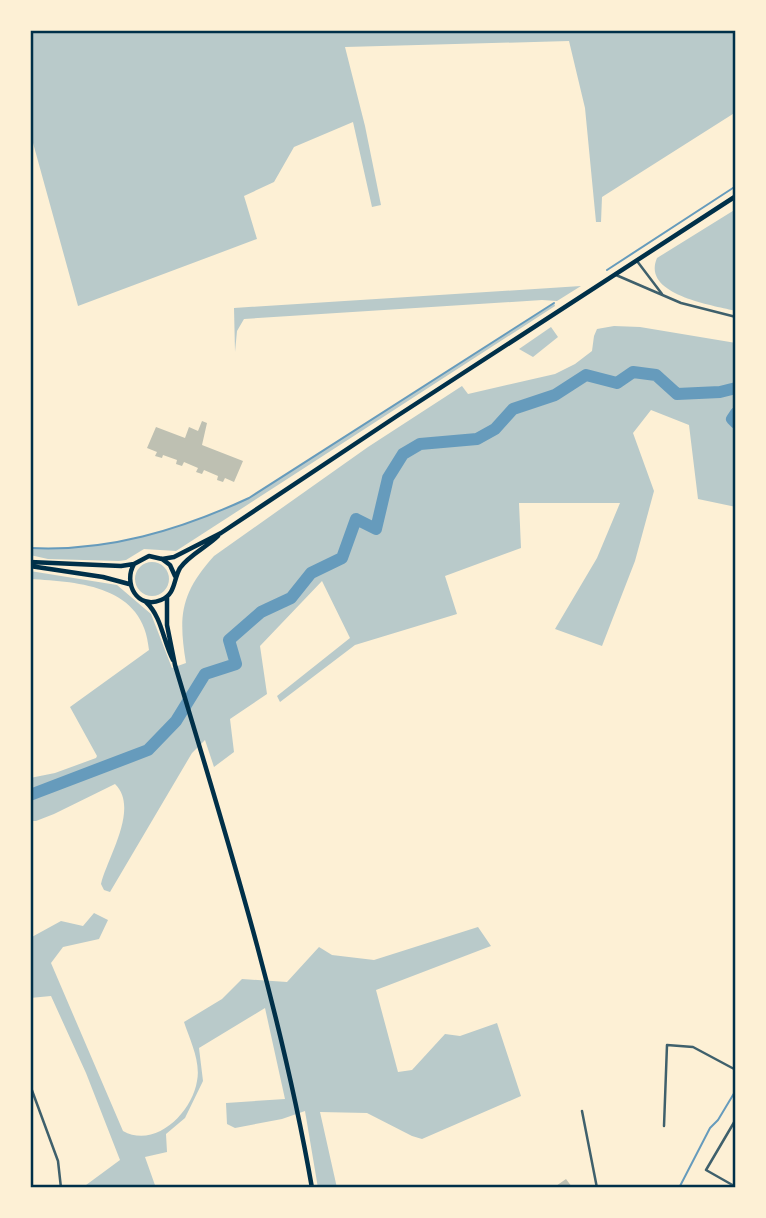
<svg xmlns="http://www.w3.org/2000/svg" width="766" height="1218" viewBox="0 0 766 1218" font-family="'Roboto Condensed',sans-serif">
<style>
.green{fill:#b9caca}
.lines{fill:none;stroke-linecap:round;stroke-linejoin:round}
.stream{stroke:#669bbc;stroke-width:2}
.river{stroke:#669bbc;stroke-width:12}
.building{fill:#bec0b2}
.minor{stroke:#3f606c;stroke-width:2.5}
.primary{stroke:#003049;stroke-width:4.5}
.neatline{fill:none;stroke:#003049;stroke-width:2.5}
</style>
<rect width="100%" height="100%" fill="#fdf0d5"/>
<path class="green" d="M 30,30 L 736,30 L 736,112 L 602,197 L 601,222 L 596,222 L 585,108 L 569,41 L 345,47 L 365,126 L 381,205 L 372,207 L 353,122 L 294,147 L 274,182 L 244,196 L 257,239 L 78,306 L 30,132 Z
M 736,209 L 736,311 C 713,305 641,295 657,258 Z
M 581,286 L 557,301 L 542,300 L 244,319 L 237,331 L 235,352 L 234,308 Z
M 554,303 L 555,306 L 176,551 L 144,549 L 126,560 L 119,561 L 48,559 L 30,555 L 30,548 C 107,552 180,530 249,498 Z
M 614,326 L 640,327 L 736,343 L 736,507 L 698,499 L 689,425 L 651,410 L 633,433 L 654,491 L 635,561 L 602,646 L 555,629 L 597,558 L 620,503 L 519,503 L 521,548 L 445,576 L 457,614 L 355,645 L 280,702 L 277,696 L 350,638 L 322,581 L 260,646 L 267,694 L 230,719 L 234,752 L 214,767 L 205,740 L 192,753 L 110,892 L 104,890 L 101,884 C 107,858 140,808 115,784 L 54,814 L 36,821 L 30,821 L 30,778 L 55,773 L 96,758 L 97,756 L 70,707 L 149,650 C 144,586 81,582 30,579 L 30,571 L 117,585 L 151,614 L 172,668 L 186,663 C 178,615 181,593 214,556 L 368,447 L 462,386 L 468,394 L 555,374 L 575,364 L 592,351 L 594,336 L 597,329 Z
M 551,327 L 558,337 L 533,357 L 519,349 Z
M135 579a17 17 0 1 1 34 0a17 17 0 1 1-34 0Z
M 94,913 L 108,920 L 99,939 L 63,947 L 51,963 L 123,1131 C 155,1149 192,1113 197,1081 C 201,1062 190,1040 184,1022 L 222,999 L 242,979 L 287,982 L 319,947 L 332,955 L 374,960 L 478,927 L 491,946 L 376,990 L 398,1072 L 412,1070 L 445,1034 L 460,1036 L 497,1023 L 521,1096 L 422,1139 L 412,1136 L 367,1113 L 320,1112 L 337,1188 L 318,1188 L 305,1111 L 282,1119 L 235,1128 L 227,1124 L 226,1103 L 285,1099 L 265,1008 L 199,1048 L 203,1081 L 185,1118 L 166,1134 L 167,1152 L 145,1157 L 156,1188 L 146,1188 L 145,1186 L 142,1188 L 82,1188 L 120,1160 L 86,1073 L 51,996 L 30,998 L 30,938 L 61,921 L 83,926 Z"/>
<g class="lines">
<path class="stream" d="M 607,270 L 736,186
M 30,548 C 107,552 180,530 249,498 L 554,303
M 679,1188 L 710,1128 L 718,1120 L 736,1090"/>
<path class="river" d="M 736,413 L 732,419 L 736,423
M 30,795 L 148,750 L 176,721 L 205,674 L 236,664 L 229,640 L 261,612 L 291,598 L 311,573 L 342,558 L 356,519 L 376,529 L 388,478 L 403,454 L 420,444 L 477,439 L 495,429 L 513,409 L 555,395 L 586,375 L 617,383 L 633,372 L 656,375 L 677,394 L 720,392 L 736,388"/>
</g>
<path class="building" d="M 202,421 L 207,423 L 202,445 L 243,461 L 234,482 L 225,478 L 223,482 L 217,480 L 218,476 L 204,470 L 202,474 L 196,472 L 198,468 L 184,462 L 182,466 L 176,464 L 177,460 L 163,455 L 162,458 L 155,456 L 157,452 L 147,448 L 156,427 L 185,438 L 189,427 L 198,431 Z
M 566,1179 L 572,1187 L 575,1185 L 577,1188 L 557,1188 L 556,1186 Z"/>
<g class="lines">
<path class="minor" d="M 637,261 L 662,294
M 616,275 L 681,303 L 736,317
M 30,1085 L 58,1161 L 61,1188
M 582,1111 L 597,1188
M 736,1119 L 706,1170 L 736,1187
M 664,1126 L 667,1045 L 693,1047 L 736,1070"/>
<path class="primary" d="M 162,559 L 170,565 L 175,576
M 30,562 L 121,566 L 134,564 L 149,556 L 162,559 L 174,557 L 221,533 L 397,416 L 736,196
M 134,564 C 123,583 137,610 161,600 C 176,594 173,580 180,568 C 189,555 207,547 218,536
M 30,566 L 103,577 L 129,584
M 167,597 L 167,625 L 175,665 C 227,838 281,1010 312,1188
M 146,602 C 162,617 163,641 173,660"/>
</g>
<rect width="766" height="1218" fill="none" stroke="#fdf0d5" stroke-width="63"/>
<rect x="32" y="32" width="702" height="1154" class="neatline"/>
</svg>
